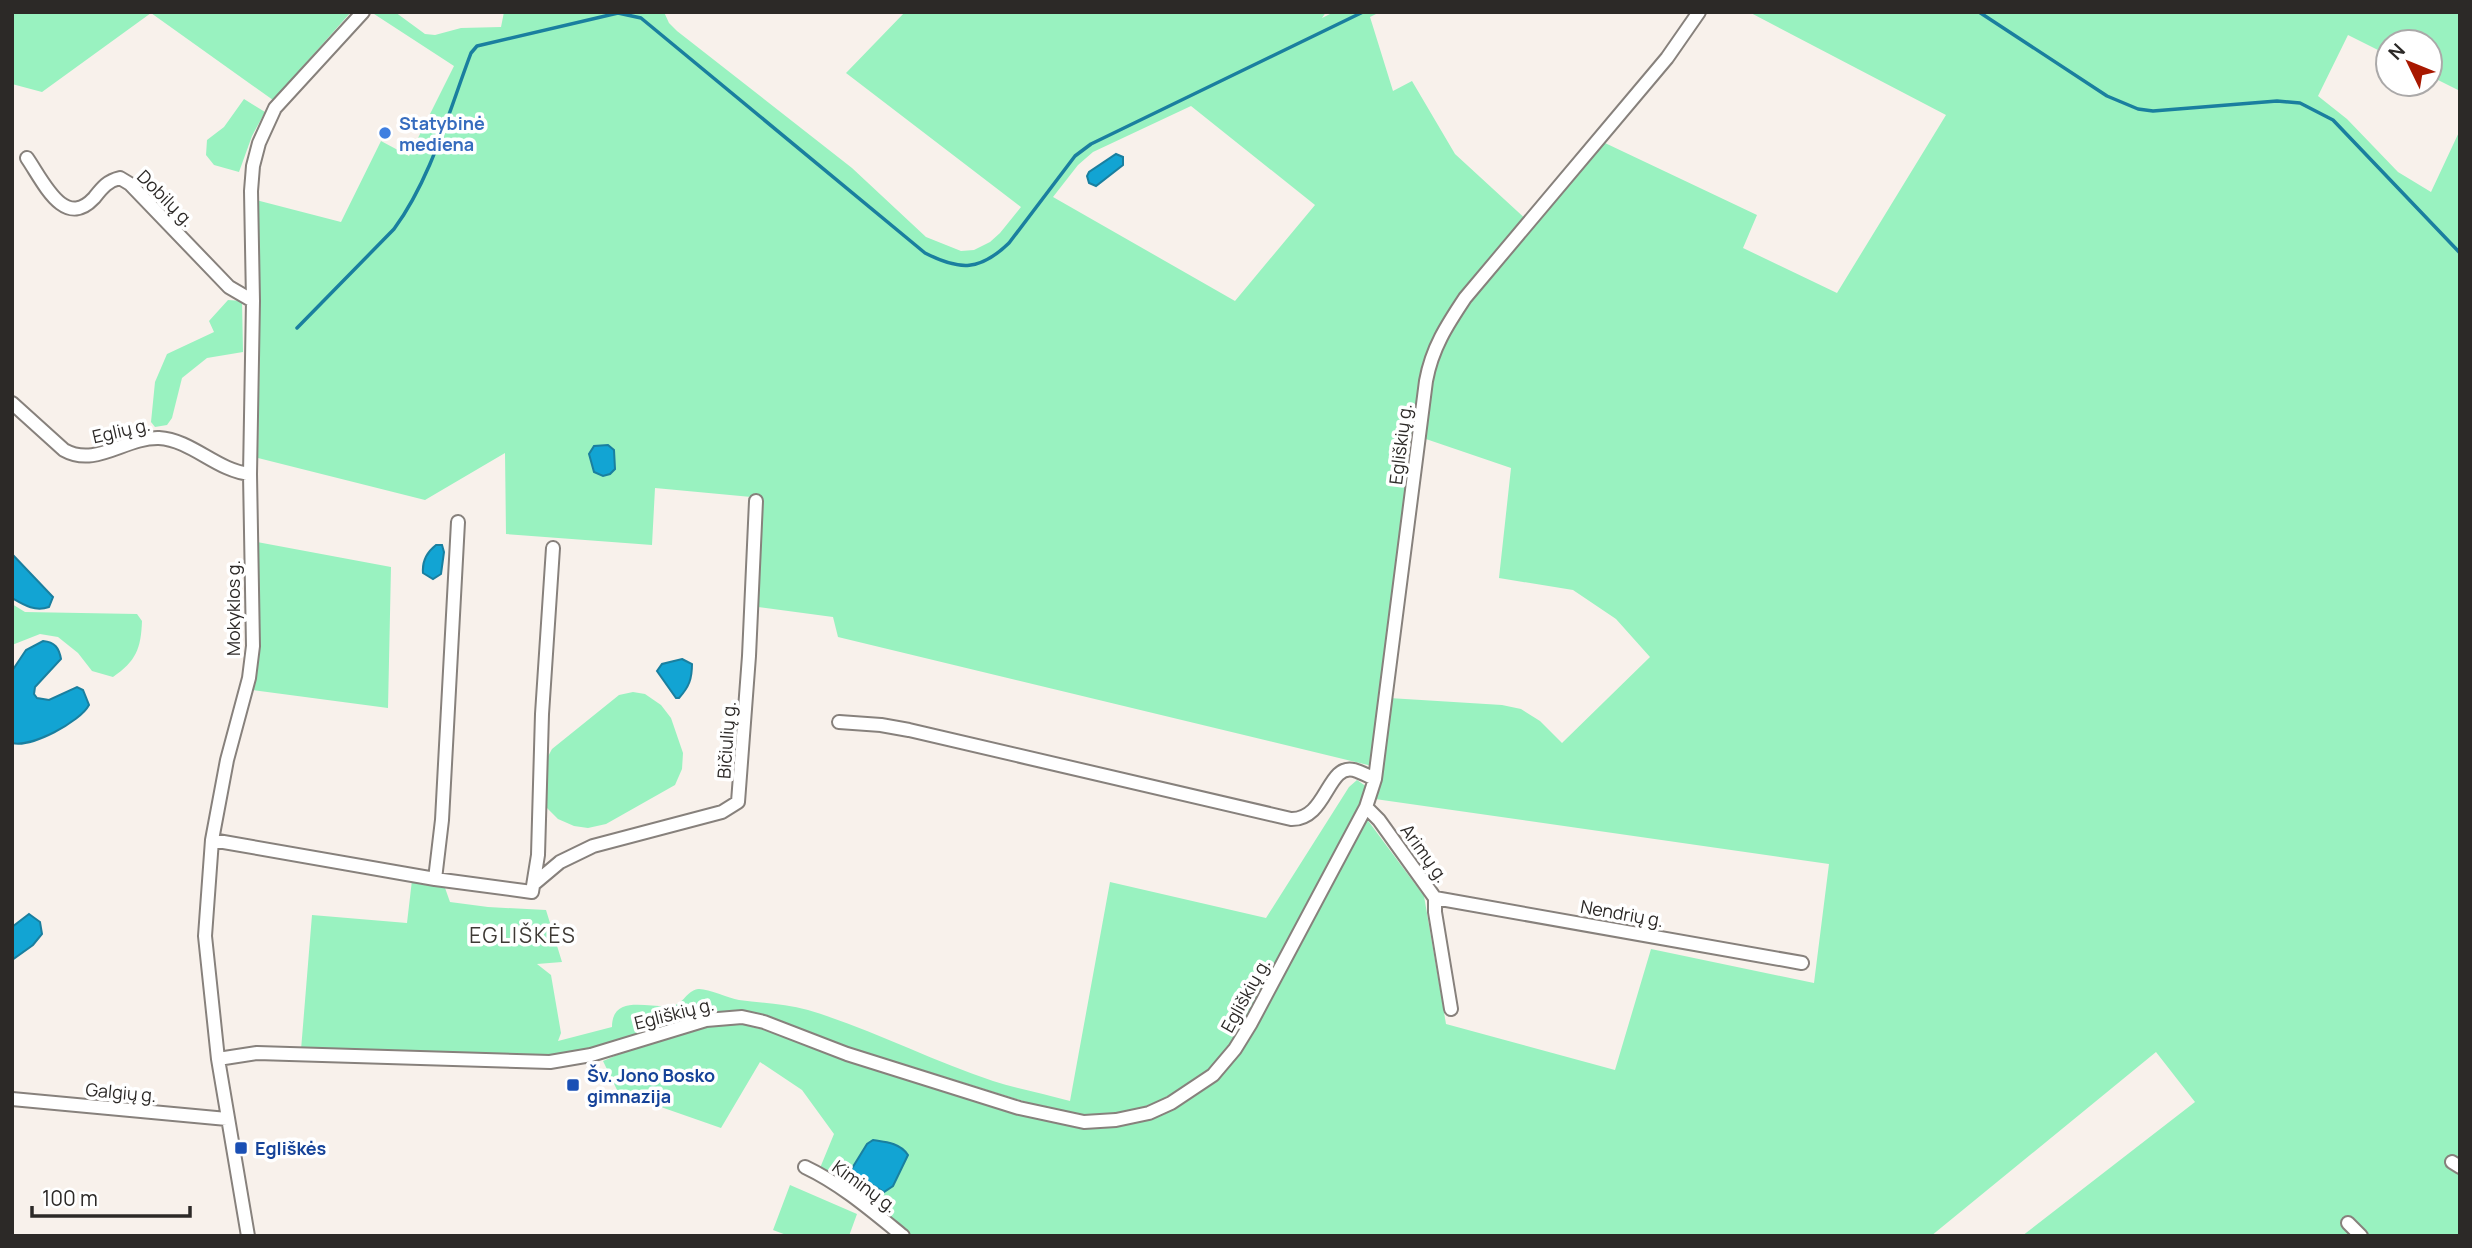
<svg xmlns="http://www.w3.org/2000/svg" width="2472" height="1248" viewBox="0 0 2472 1248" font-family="Manrope,sans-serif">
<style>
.green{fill:#99f2c0;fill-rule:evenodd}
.water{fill:#12a4d3;stroke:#1a7f9f;stroke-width:2}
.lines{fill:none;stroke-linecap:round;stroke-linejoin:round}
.stream{stroke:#1a7f9f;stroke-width:3.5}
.minor-casing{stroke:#87817c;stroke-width:16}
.minor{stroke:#fff;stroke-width:12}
.shop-dot{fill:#3f7fe0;stroke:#fff;stroke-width:2.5}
.transit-dot{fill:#1a4fb4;stroke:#fff;stroke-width:2.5}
.labels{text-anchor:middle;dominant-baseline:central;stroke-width:7;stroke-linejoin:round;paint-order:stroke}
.shop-label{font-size:18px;font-weight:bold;fill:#366cbe;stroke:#fff;text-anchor:start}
.street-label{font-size:18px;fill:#2c2927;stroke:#fff}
.transit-label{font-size:18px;font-weight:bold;fill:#164399;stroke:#fff;text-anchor:start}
.quarter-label{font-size:21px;letter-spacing:2px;fill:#3e3934;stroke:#fff}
</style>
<rect width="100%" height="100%" fill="#f8f1eb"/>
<path class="green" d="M 12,12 L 351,12 L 273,100 L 151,13 L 42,92 L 12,84 Z
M 371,12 L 395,12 L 425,34 L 435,35 L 461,28 L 501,27 L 504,12 L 664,12 L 669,23 L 677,31 L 852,168 L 926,237 L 961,251 L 974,250 L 990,242 L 1000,233 L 1021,207 L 846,73 L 905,12 L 1326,12 L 1322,18 L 1334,12 L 1380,12 L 1370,17 L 1393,91 L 1412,81 L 1455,154 L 1528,221 C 1490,266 1444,308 1423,365 L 1378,697 L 1372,766 L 838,637 L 833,617 L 758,607 L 762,498 L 655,488 L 652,545 L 506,534 L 505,453 L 425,500 L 258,458 L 260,337 L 256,200 L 341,222 L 381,141 L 409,156 L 454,66 ZM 1191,106 L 1315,205 L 1235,301 L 1053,197 L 1078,165 L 1093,152 Z
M 1749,12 L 2460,12 L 2460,91 L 2430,76 L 2430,42 L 2388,42 L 2388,55 L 2348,35 L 2318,96 L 2347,119 L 2398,172 L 2431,192 L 2460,130 L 2460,1236 L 2022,1236 L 2195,1102 L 2156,1052 L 1931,1236 L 908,1236 L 839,1180 L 820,1168 L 834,1134 L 802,1090 L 760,1062 L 721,1128 L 618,1092 L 603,1061 L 643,1044 L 706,1025 L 737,1023 L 775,1033 L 855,1063 L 1079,1127 L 1100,1129 L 1144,1120 L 1220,1075 L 1366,818 L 1424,896 L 1446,1024 L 1615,1070 L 1651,949 L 1814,983 L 1829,864 L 1375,799 L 1383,775 L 1389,698 L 1502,705 L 1521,709 L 1540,721 L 1562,743 L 1650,657 L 1616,619 L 1573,590 L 1499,578 L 1511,468 L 1423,438 L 1437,355 L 1454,323 L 1471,300 L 1605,143 L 1757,215 L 1743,248 L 1837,293 L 1946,115 Z
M 244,99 L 265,112 L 252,136 L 239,172 L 214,165 L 206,155 L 207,140 L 224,127 Z
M 228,300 L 242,301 L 243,352 L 207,358 L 182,378 L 172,418 L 167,425 L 155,427 L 151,422 L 155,382 L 167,354 L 214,332 L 209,321 Z
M 257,542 L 391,567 L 388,708 L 253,690 L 257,659 Z
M 12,604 L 25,612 L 137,614 L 142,621 C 141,649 136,661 113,677 L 92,671 L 78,653 L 58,637 L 40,634 L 12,645 Z
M 633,692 L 645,694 L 661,705 L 671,718 L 683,753 L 682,769 L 675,785 L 606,824 L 588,828 L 574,826 L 558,819 L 547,808 L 543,798 L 544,764 L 552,749 L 619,695 Z
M 1357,780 L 1367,787 L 1363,801 L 1242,1029 L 1214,1067 L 1180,1092 L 1129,1113 L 1095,1118 L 1052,1110 L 832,1042 L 715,1013 L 691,1018 L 577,1052 L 519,1057 L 301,1050 L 312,915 L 407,923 L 412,880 L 444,885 L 450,902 L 488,907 L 546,910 L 562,962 L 537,964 L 551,975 L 561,1033 L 558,1041 L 612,1027 C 612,993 651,1009 672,1006 C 684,1004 686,991 698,989 C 707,988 728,998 739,1000 C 762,1003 785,1004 808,1010 C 871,1029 930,1060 993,1081 C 1018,1089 1044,1094 1070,1101 L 1110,882 L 1266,918 L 1349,787 Z
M 790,1185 L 857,1214 L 849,1236 L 789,1236 L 773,1230 Z"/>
<path class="water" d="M 1116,154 L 1123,157 L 1123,165 L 1096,186 L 1089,183 L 1087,176 L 1089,172 Z
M 608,445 L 614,450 L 615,469 L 610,474 L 603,476 L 594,472 L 589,454 L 594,446 Z
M 436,545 L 442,545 L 444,552 L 441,574 L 433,579 L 423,573 C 422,562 427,552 436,545 Z
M 12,554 L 53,597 L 49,607 C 35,612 24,605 12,598 Z
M 43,641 C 55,642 59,648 61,659 L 35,687 L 34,694 L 37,698 L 49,700 L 77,687 L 83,690 L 89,705 C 80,722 31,748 12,743 L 12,671 L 26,650 Z
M 682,659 L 692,664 C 692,679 689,687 679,698 L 676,698 L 657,671 L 662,664 Z
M 29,914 L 40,922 L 42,934 L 33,945 L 12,960 L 12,927 Z
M 873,1140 C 886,1142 900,1143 908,1155 L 893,1186 L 884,1192 L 853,1173 L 851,1170 L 867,1144 Z"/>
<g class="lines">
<path class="stream" d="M 1979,12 L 2107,96 L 2138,109 L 2153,111 L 2277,101 L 2300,103 L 2333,120 L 2460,253
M 297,328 L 394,229 C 431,179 449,111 471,53 L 477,46 L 618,13 L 641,18 L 925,253 C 960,271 980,271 1009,243 L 1075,156 L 1091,144 L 1363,12"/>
<defs>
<path id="minor" d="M 27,158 C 43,181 64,230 94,198 C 102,188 107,181 120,178 L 130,184 L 229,287 L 253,301
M 12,403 L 64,450 C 96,468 125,437 159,438 C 192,440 217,471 250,474
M 839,722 L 881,725 L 909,730 L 1291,819 C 1327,820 1327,763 1354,770 C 1361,772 1368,776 1375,779
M 1366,807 L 1379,820 L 1435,898 L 1435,912 L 1451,1009
M 212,840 L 435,879 L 532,892 L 538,855 L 542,714 L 553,548
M 435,879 L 442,820 L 458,522
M 535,883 L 560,862 L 593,846 L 722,812 L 738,802 L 749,656 L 756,501
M 1435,898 L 1802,963
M 218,1059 L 257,1053 L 550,1062 L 591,1055 L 706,1020 L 742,1017 L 764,1022 L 847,1054 L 1019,1108 L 1084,1122 L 1116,1120 L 1149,1113 L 1171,1103 L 1213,1075 L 1235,1049 L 1251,1023 L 1366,807 L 1375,779 L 1426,381 C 1432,348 1447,325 1465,298 L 1667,58 L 1699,12
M 12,1099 L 227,1119
M 2452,1162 L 2460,1167
M 805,1167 C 841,1184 871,1210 903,1236
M 2348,1223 L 2361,1236
M 248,1236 L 218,1059 L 205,936 L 212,840 L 227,760 L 249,678 L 253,646 L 250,474 L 253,301 L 251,191 L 253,166 L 259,143 L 275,108 L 363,12"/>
</defs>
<use href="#minor" class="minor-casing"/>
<use href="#minor" class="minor"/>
</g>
<circle class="shop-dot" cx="385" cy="133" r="7"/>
<g class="transit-dot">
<rect x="566" y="1078" width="14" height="14" rx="3.5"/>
<rect x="234" y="1141" width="14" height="14" rx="3.5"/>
</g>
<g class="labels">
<g class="shop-label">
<text x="399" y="123">Statybinė<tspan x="399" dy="21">mediena</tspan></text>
</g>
<g class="street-label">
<text transform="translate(166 198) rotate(45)">Dobilų g.</text>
<text transform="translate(121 430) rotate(-13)">Eglių g.</text>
<text transform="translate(1400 444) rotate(-83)">Egliškių g.</text>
<text transform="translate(233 608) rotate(-90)">Mokyklos g.</text>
<text transform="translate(726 740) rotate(-86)">Bičiulių g.</text>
<text transform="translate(1425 853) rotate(54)">Arimų g.</text>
<text transform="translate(1622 913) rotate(10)">Nendrių g.</text>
<text transform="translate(1245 995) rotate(-61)">Egliškių g.</text>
<text transform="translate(674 1013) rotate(-14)">Egliškių g.</text>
<text transform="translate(121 1092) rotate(5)">Galgių g.</text>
<text transform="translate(865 1186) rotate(36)">Kiminų g.</text>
</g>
<g class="transit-label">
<text x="587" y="1075">Šv. Jono Bosko<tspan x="587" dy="21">gimnazija</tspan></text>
<text x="255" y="1148">Egliškės</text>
</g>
<g class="quarter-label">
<text x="523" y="935">EGLIŠKĖS</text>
</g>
</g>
<rect width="2472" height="1248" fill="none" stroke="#2c2927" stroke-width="28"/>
<g transform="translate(2409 63) rotate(313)"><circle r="33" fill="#ffffff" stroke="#aba9a9" stroke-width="2"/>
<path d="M0-5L12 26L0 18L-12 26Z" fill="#a81800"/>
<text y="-10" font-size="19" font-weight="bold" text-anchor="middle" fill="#2c2927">N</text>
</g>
<path d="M32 1206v10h158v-10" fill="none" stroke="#2c2927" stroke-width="3.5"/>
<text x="42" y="1206" font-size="21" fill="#2c2927" stroke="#ffffff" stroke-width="5" paint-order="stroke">100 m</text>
</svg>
